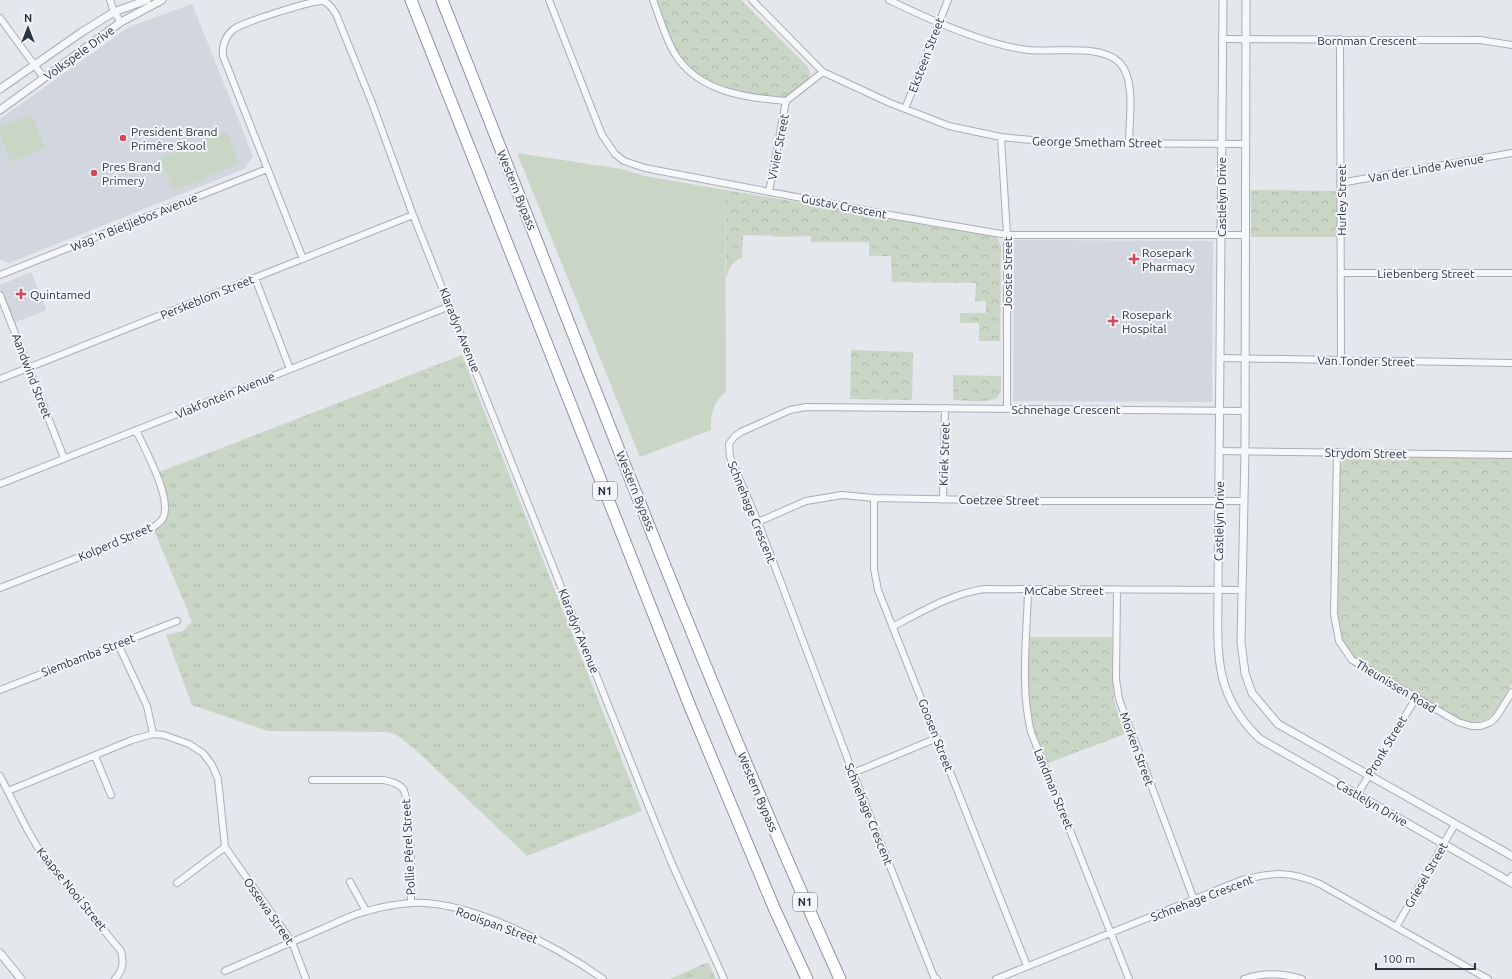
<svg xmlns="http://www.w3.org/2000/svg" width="1512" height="979" viewBox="0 0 1512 979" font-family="Ubuntu,sans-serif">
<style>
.built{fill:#d2d6de}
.grass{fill:url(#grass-tufts)}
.park{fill:url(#park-crowns)}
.garden{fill:#c9d6c5}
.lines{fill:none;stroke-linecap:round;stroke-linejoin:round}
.minor-casing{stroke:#a9aeb7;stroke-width:8}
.tertiary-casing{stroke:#a9aeb7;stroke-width:9}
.motorway-casing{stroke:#8b94a3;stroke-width:13}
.minor{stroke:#f7f8fa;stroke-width:6}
.tertiary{stroke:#f7f8fa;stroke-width:7}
.motorway{stroke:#fff;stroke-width:11}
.poi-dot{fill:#d1495b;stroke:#f4f6f9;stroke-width:1.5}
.labels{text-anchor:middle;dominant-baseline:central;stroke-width:4;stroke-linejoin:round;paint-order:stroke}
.shield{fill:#f4f6f9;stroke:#676e7b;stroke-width:1}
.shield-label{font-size:11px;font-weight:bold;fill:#2b3445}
.street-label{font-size:12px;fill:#2b3445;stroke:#f4f6f9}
.poi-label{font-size:12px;fill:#2b3445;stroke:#f4f6f9;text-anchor:start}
</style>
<defs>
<pattern id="grass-tufts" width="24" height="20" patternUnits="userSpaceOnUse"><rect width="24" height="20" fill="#c9d6c5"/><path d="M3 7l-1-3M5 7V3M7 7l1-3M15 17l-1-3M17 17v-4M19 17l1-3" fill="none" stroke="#adb8ab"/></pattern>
<pattern id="park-crowns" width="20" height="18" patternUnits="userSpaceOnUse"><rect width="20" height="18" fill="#c9d6c5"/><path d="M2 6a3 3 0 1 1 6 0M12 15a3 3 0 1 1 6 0" fill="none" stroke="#adb8ab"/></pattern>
</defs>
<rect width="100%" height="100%" fill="#e4e7ec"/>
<path class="built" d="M 192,4 L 253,156 L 244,169 L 9,263 L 0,260 L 0,119 L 129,27 Z
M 1014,240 L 1213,241 L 1212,402 L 1013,401 Z
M 31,272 L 47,310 L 14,323 L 0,289 L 0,285 Z"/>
<path class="grass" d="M 462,355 L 642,811 L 527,856 L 417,751 L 397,735 L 388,732 L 268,731 L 192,705 L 166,635 L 183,631 L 192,622 L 154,530 L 166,516 L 157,473 Z
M 708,962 L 716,979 L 670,979 Z"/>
<path class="park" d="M 654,0 L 741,0 L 808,67 L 810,73 L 807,83 L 793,94 L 784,98 L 736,92 L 715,86 L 686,67 L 674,49 Z
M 725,190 L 991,234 L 997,238 L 1001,246 L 1000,341 L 979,341 L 979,323 L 960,323 L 960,313 L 986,313 L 986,301 L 975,301 L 976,283 L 892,282 L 891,256 L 869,256 L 869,242 L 811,242 L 811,236 L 775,237 L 775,236 L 743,235 L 742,258 C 732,261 729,269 726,278 Z
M 1251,190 L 1337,191 L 1337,237 L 1251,237 Z
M 851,350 L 913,352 L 912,400 L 850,399 Z
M 953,375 L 1001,376 C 1001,382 1002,391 999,395 C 994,405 963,400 953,400 Z
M 1349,456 L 1512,456 L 1512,683 C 1498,708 1493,728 1460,720 L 1352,657 L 1342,646 L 1336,613 L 1340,466 L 1343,459 Z
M 1030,637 L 1112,637 L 1114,701 L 1125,734 L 1048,763 C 1041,747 1033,731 1030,714 C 1025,689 1029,662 1030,637 Z"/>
<path class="garden" d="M 31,114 L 45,148 L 11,162 L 0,135 L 0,127 Z
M 226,131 L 239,164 L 173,191 L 160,158 Z
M 517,153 L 621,169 L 645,176 L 725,190 L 726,391 C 714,402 710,413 711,430 L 640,457 Z"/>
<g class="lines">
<defs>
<path id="minor" d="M 110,0 L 114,12 L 121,22
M 549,0 L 602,135 L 615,154 L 624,161 L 645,168 L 890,215 L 1007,235 L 1245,235
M 653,0 C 660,18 665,38 675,54 C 698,92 747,98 786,101
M 752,0 L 823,72 L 890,103 L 949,126 L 1001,137 L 1063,143 L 1245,144
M 889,0 C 926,18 988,46 1029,50 C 1054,53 1101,43 1120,63 C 1136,81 1129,120 1129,143
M 0,18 L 44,78
M 1222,39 L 1480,40 L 1512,45
M 1340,39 L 1341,361
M 905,109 L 948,0
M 1001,137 L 1007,235 L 1007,409
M 1340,183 L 1512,153
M 769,192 L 786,101 L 823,72
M 303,259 L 223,56 C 222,45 225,36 234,29 C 244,22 313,0 323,1 C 329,3 333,9 336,14 L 372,103 L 413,215 L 644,795 L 672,864 L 724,979
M 1341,273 L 1512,273
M 0,275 L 267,169
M 255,278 L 290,369
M 0,295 L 64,458
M 1220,358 L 1512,363
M 0,379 L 413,215
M 1219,451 L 1512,455
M 1337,452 L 1334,614 L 1339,641 L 1352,660 L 1458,722 L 1471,726 L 1481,726 L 1491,722 L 1497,716 L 1512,692
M 0,484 L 450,306
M 874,498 L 874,569 L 878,590 L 1027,966
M 943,500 L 945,408
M 758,522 L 806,501 L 842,495 L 874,498 L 1033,501 L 1244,501
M 0,588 L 149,530 C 154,527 160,523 163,518 C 173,499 144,448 136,430
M 1028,590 C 1027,635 1020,688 1031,732 L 1129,979
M 1117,590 L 1116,679 L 1119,699 L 1194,900
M 894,626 C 923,611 953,593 985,589 L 1242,590
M 118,644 L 147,706 L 153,734
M 0,690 L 177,621
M 95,756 L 111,795
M 853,773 L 937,738
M 0,776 L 27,829 L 45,860 L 121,951 C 124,963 123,970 115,979
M 312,780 L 384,780 C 391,782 399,783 403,789 C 412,803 411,883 411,903
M 8,791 L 132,740 L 153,734 L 164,735 L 189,744 L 203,753 L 212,765 L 218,779 L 225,847 L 292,942 L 306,979
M 1357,795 L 1416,698
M 1509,881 L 1512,876
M 350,882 L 366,911
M 177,883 L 225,847
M 1396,927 L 1455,824
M 225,971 C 257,957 290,943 322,929 C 337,923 352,914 367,911 C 381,907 397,904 412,903 C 469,900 557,946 603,979
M 937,979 L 934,977 L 853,773 L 758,522 L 730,457 L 729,444 L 734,437 L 741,432 L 790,410 L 806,407 L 1245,411
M 996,979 L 1242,880 C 1272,872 1291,871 1320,884 L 1488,979
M 1244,979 C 1264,972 1282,973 1302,979"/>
<path id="tertiary" d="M 1223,0 L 1218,590 C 1218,652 1212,693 1260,739 L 1512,883
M 1246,0 L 1245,451 L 1241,642 L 1245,673 L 1252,693 L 1278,724 L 1512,856
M 0,89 L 82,32 L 114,12 L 147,0
M 0,110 L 121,22 L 162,0
M 0,953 L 21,979"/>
<path id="motorway" d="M 411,0 L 691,709 L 775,910 L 807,979
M 442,0 C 572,327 695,658 840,979"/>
</defs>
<use href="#minor" class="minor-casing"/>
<use href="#tertiary" class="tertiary-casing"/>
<use href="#motorway" class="motorway-casing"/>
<use href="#minor" class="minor"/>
<use href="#tertiary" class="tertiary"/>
<use href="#motorway" class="motorway"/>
</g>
<g class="poi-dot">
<circle cx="123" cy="138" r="4"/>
<circle cx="94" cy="173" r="4"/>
<path d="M1132 253h4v4h4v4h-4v4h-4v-4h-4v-4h4z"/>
<path d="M19 288h4v4h4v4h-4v4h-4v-4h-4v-4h4z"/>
<path d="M1111 315h4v4h4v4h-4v4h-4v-4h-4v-4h4z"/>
</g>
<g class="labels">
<g class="shield">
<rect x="593" y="482" width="24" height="18" rx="3"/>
<rect x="793" y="893" width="24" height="18" rx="3"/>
</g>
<g class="shield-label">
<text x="605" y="491">N1</text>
<text x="805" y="902">N1</text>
</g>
<g class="street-label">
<text x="1367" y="40">Bornman Crescent</text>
<text transform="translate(79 53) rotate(-36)">Volkspele Drive</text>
<text transform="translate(926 55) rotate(-69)">Eksteen Street</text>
<text transform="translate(1097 142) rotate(1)">George Smetham Street</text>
<text transform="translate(778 147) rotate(-79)">Vivier Street</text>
<text transform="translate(1426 168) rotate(-10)">Van der Linde Avenue</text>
<text transform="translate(517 190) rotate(68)">Western Bypass</text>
<text transform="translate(1221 197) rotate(-90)">Castlelyn Drive</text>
<text transform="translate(1341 200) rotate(-90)">Hurley Street</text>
<text transform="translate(844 206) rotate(11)">Gustav Crescent</text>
<text transform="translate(134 222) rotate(-22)">Wag 'n Bietjiebos Avenue</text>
<text transform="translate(1007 273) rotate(-90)">Jooste Street</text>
<text x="1426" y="273">Liebenberg Street</text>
<text transform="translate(207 297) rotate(-22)">Perskeblom Street</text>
<text transform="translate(460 330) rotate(68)">Klaradyn Avenue</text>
<text transform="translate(1366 361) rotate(1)">Van Tonder Street</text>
<text transform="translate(32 376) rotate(69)">Aandwind Street</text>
<text transform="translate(225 395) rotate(-22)">Vlakfontein Avenue</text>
<text x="1066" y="409">Schnehage Crescent</text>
<text transform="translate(1366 453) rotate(1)">Strydom Street</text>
<text transform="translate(944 454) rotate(-88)">Kriek Street</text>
<text transform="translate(636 491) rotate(68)">Western Bypass</text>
<text transform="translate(999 500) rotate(1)">Coetzee Street</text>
<text transform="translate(752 512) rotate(68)">Schnehage Crescent</text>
<text transform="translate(1219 521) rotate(-89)">Castlelyn Drive</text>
<text transform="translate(115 542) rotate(-23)">Kolperd Street</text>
<text x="1064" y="590">McCabe Street</text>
<text transform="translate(579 631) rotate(68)">Klaradyn Avenue</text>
<text transform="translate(88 655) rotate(-21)">Siembamba Street</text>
<text transform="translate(1396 686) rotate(31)">Theunissen Road</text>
<text transform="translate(936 735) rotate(69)">Goosen Street</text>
<text transform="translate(1386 746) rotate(-59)">Pronk Street</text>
<text transform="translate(1137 749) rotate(70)">Morken Street</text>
<text transform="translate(1054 789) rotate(68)">Landman Street</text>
<text transform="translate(758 792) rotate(67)">Western Bypass</text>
<text transform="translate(1372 803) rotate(30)">Castlelyn Drive</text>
<text transform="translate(869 814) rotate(68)">Schnehage Crescent</text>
<text transform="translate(408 847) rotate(-93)">Pollie Pêrel Street</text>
<text transform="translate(1426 875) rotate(-60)">Griesel Street</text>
<text transform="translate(72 889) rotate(51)">Kaapse Nooi Street</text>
<text transform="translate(1202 898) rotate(-21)">Schnehage Crescent</text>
<text transform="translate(269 911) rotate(55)">Ossewa Street</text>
<text transform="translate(497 925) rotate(20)">Rooispan Street</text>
</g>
<g class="poi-label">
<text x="131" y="131">President Brand<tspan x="131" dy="14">Primêre Skool</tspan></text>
<text x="102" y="166">Pres Brand<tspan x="102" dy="14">Primery</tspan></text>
<text x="1142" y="252">Rosepark<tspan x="1142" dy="14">Pharmacy</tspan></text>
<text x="30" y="294">Quintamed</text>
<text x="1122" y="314">Rosepark<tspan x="1122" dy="14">Hospital</tspan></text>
</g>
</g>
<g transform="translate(28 28)" stroke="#f4f6f9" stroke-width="3" paint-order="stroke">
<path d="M0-3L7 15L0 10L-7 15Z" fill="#2b3445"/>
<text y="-6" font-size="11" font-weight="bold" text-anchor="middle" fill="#2b3445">N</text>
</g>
<path d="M1376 963v6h99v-6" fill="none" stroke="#2b3445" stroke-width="2"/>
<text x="1382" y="963" font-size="12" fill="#2b3445" stroke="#f4f6f9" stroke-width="3" paint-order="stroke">100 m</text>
</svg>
